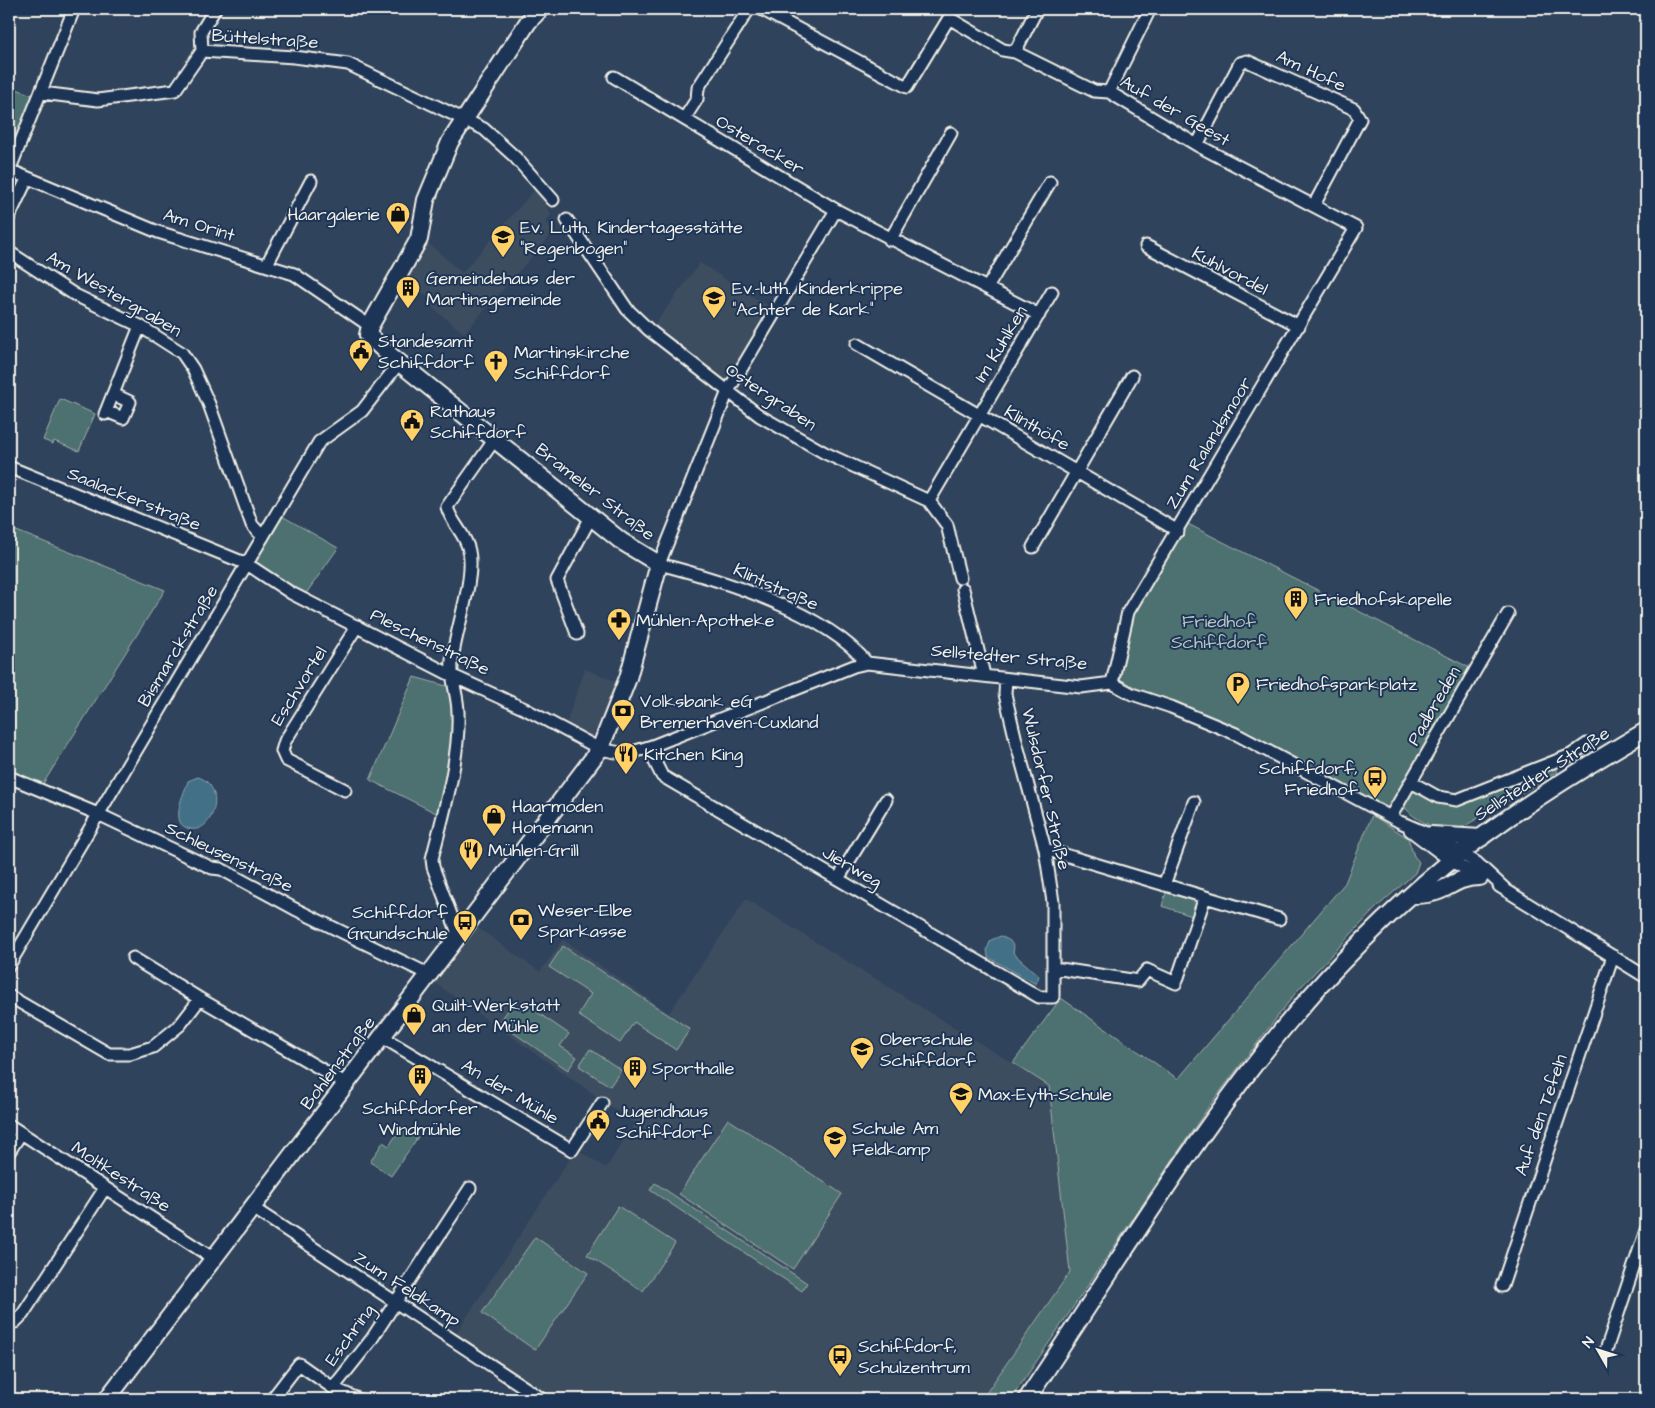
<svg xmlns="http://www.w3.org/2000/svg" width="1655" height="1408" viewBox="0 0 1655 1408" font-family="'Architects Daughter',sans-serif">
<style>
.built{fill:#3e4d60}
.green{fill:#4e6f6f;stroke:#a1b0ac}
.water{fill:#436f87;stroke:#8aa3ae}
.lines{fill:none;stroke-linecap:round;stroke-linejoin:round}
.street-casing{stroke:#f4f1e8;stroke-width:15}
.secondary-casing{stroke:#f4f1e8;stroke-width:20}
.street{stroke:#1d3557;stroke-width:11}
.secondary{stroke:#1d3557;stroke-width:16}
.labels{text-anchor:middle;dominant-baseline:central;stroke-width:4;stroke-linejoin:round;paint-order:stroke}
.street-label{font-size:18px;fill:#f4f1e8;stroke:#1d3557}
.poi-label{font-size:18px;fill:#f4f1e8;stroke:#1d3557;text-anchor:start}
.park-label{font-size:18px;fill:#bac4be;stroke:#1d3557}
</style>
<rect width="100%" height="100%" fill="#30435c"/>
<filter id="ink" filterUnits="userSpaceOnUse"><feTurbulence type="fractalNoise" baseFrequency=".02" numOctaves="2"/><feDisplacementMap in="SourceGraphic" scale="10" xChannelSelector="R" yChannelSelector="G"/><feConvolveMatrix kernelMatrix="1 2 1 2 8 2 1 2 1" color-interpolation-filters="sRGB"/></filter>
<g filter="url(#ink)">
<path class="built" d="M 537,187 L 551,215 L 546,221 L 553,233 L 464,333 L 430,306 L 434,301 L 420,291 L 416,283 L 407,277 L 426,241 L 462,273 Z
M 700,263 L 774,310 L 728,385 L 652,328 Z
M 585,669 L 617,682 L 593,738 L 566,724 Z
M 746,899 L 1049,1086 L 1070,1272 L 982,1399 L 552,1399 L 455,1335 L 576,1149 L 606,1168 L 635,1123 L 432,981 L 474,925 L 540,972 L 563,940 L 669,1013 Z"/>
<path class="green" d="M 9,86 L 37,97 L 9,167 Z
M 60,399 L 95,414 L 79,451 L 54,441 L 53,444 L 43,440 Z
M 282,516 L 338,548 L 305,595 L 254,564 Z
M 1186,523 L 1470,668 L 1392,811 L 1223,722 L 1131,688 L 1120,679 L 1129,624 Z
M 9,528 L 165,590 L 36,795 L 9,783 Z
M 414,677 L 450,687 C 456,730 448,772 438,814 L 370,780 Z
M 1554,766 L 1557,772 L 1463,827 C 1458,828 1452,829 1447,830 C 1435,830 1408,816 1404,805 L 1410,793 L 1416,791 L 1434,802 L 1457,804 Z
M 1372,815 L 1408,838 L 1414,856 L 1419,862 L 1415,873 L 1376,908 L 1297,991 L 1209,1106 L 1011,1399 L 982,1399 L 1070,1272 L 1049,1086 L 1013,1063 L 1061,998 L 1178,1079 L 1345,883 Z
M 1167,889 L 1198,899 L 1192,916 L 1162,906 Z
M 563,946 L 690,1029 L 676,1050 L 634,1022 L 620,1043 L 578,1015 L 591,994 L 549,967 Z
M 513,1003 L 525,1011 L 528,1006 L 569,1034 L 560,1046 L 577,1057 L 568,1070 L 499,1023 Z
M 590,1049 L 621,1070 L 610,1086 L 579,1066 Z
M 728,1119 L 842,1194 L 793,1269 L 679,1194 Z
M 402,1126 L 418,1137 L 391,1176 L 370,1162 L 383,1142 L 389,1146 Z
M 655,1183 L 807,1283 L 802,1291 L 650,1190 Z
M 618,1206 L 675,1243 L 643,1291 L 587,1255 Z
M 535,1237 L 588,1273 L 535,1350 L 482,1313 Z"/>
<path class="water" d="M 198,777 C 230,787 211,841 185,827 C 179,824 178,817 179,810 C 180,800 185,791 188,781 Z
M 1001,936 L 1010,941 L 1014,947 L 1013,953 L 1039,976 L 1036,984 L 988,957 L 987,949 L 991,940 Z"/>
<g class="lines">
<defs>
<path id="street" d="M 761,9 L 907,87 L 949,18 L 1003,50 L 1015,52 L 1094,91 L 1109,92 L 1197,145 L 1356,228 L 1128,612 L 1112,683
M 202,51 L 294,57 L 348,64 L 484,129 L 515,157 L 553,200
M 202,51 L 201,32 L 215,9
M 1015,52 L 1037,9
M 614,77 L 836,210 L 1039,315
M 1109,92 L 1150,9
M 42,93 L 98,100 L 175,90 L 202,51
M 684,119 L 697,99 L 698,88 L 749,9
M 1197,145 L 1240,63 L 1247,61 L 1354,109 L 1360,119 L 1314,205
M 9,170 L 158,232 L 294,274 L 370,326
M 9,171 L 74,9
M 836,210 L 728,391 L 659,564 C 722,580 825,612 867,663
M 9,217 L 27,179
M 567,220 L 627,309 L 649,330 L 760,416 L 825,453 L 929,501 L 947,525 L 960,578
M 890,240 L 951,133
M 1146,246 L 1299,326
M 9,252 L 75,295 L 140,326 L 182,353 L 193,369 L 209,404 L 252,525 L 263,537
M 267,264 L 311,181
M 987,288 L 1050,182
M 857,344 L 1178,531
M 106,411 L 123,418 L 130,402 L 113,394
M 105,414 L 140,326
M 9,467 L 247,564 L 291,593 L 451,675 L 525,709 L 600,749 L 626,754 L 652,746 L 854,666 L 867,663 L 1081,687 L 1112,683 L 1132,694 L 1171,707 L 1236,734 L 1400,822 L 1431,835 L 1477,863 L 1505,889
M 929,501 L 1052,292
M 1033,547 L 1132,376
M 963,589 L 984,675
M 577,634 L 557,580 L 591,517
M 652,746 L 655,762 L 662,776 L 1039,997 L 1053,997 L 1053,902 L 1045,849 L 1017,745 L 1005,694 L 1006,679
M 9,777 L 98,814 L 212,868 L 221,869 L 295,909 L 430,975
M 1411,782 L 1438,797 L 1457,800 L 1571,755 L 1587,744
M 345,790 L 286,760 L 282,751 L 285,741 L 357,626
M 1391,816 L 1508,614
M 1410,830 L 1451,861 L 1480,877
M 1045,849 L 1279,919
M 838,879 L 886,800
M 1164,885 L 1194,802
M 1499,886 L 1646,977
M 459,936 L 433,867 L 432,859 C 443,815 460,758 458,713 C 458,694 450,679 452,660 C 456,629 475,579 469,551 C 466,534 451,523 447,507 L 495,439
M 133,958 L 200,999
M 9,965 L 319,442 L 362,411 L 399,363
M 1054,968 L 1138,981 L 1147,970 L 1176,983 L 1205,897
M 9,996 L 109,1054 L 130,1054 L 153,1047 L 180,1025 L 200,999 L 347,1084
M 382,1037 L 572,1150 L 602,1103
M 9,1125 L 214,1259
M 9,1152 L 21,1133
M 253,1208 L 542,1399
M 1502,1286 L 1613,956
M 9,1320 L 15,1322 L 23,1314 L 105,1188
M 1606,1350 L 1646,1230
M 333,1388 L 358,1399
M 272,1399 L 299,1364 L 333,1388 L 371,1340 L 470,1188"/>
<path id="secondary" d="M 1431,835 L 1481,838
M 1412,895 C 1418,895 1425,895 1432,893 C 1450,889 1456,877 1480,877
M 107,1399 L 600,749 L 628,678 L 659,564 L 621,541 L 386,352 L 368,335 L 370,326 L 419,239 L 426,200 L 450,142 L 528,22 L 540,9
M 1027,1399 C 1126,1252 1218,1092 1341,963 C 1391,911 1446,861 1505,820 C 1551,788 1598,759 1646,731"/>
</defs>
<use href="#street" class="street-casing"/>
<use href="#secondary" class="secondary-casing"/>
<use href="#street" class="street"/>
<use href="#secondary" class="secondary"/>
</g>
</g>
<defs>
<symbol id="shop-pin" viewBox="-11 -11 22 30"><path d="M0 17L-7.5 6A9.5 9.5 0 1 1 7.5 6Z" fill="#ffd166" stroke="#1d3557"/><path d="M-5-2.5h2.3a2.7 3.5 0 0 1 5.4 0H5L5.5 6h-11ZM-1.5-2.5h3a1.5 2.3 0 0 0-3 0Z" fill="#111"/></symbol>
<symbol id="school-pin" viewBox="-11 -11 22 30"><path d="M0 17L-7.5 6A9.5 9.5 0 1 1 7.5 6Z" fill="#ffd166" stroke="#1d3557"/><path d="M0-5L7-2L0 1L-7-2ZM-4 1L0 2.5L4 1V4Q0 6-4 4Z" fill="#111"/></symbol>
<symbol id="building-pin" viewBox="-11 -11 22 30"><path d="M0 17L-7.5 6A9.5 9.5 0 1 1 7.5 6Z" fill="#ffd166" stroke="#1d3557"/><path d="M-4-6H4V6H1V3H-1V6H-4ZM-2.5-4.3h1.7v1.8h-1.7ZM.8-4.3h1.7v1.8H.8ZM-2.5-1h1.7V.8h-1.7ZM.8-1h1.7V.8H.8Z" fill="#111"/></symbol>
<symbol id="civic-pin" viewBox="-11 -11 22 30"><path d="M0 17L-7.5 6A9.5 9.5 0 1 1 7.5 6Z" fill="#ffd166" stroke="#1d3557"/><path d="M-.6-6.5H3V-4.5H.6V-3L4-1V1h2V6H-6V1h2V-1L-.6-3ZM-1.2 2.5V6h2.4V2.5Z" fill="#111"/></symbol>
<symbol id="church-pin" viewBox="-11 -11 22 30"><path d="M0 17L-7.5 6A9.5 9.5 0 1 1 7.5 6Z" fill="#ffd166" stroke="#1d3557"/><path d="M-1.2-6h2.4v3.5h3.3v2.4h-3.3V6h-2.4V-.1h-3.3v-2.4h3.3Z" fill="#111"/></symbol>
<symbol id="pharmacy-pin" viewBox="-11 -11 22 30"><path d="M0 17L-7.5 6A9.5 9.5 0 1 1 7.5 6Z" fill="#ffd166" stroke="#1d3557"/><path d="M-2-6h4v4h4v4h-4v4h-4v-4h-4v-4h4Z" fill="#111"/></symbol>
<symbol id="parking-pin" viewBox="-11 -11 22 30"><path d="M0 17L-7.5 6A9.5 9.5 0 1 1 7.5 6Z" fill="#ffd166" stroke="#1d3557"/><path d="M-3.5-5.5H1a3.5 3.5 0 0 1 0 7H-1V5.5H-3.5ZM-1-3.4V-.6H.8a1.4 1.4 0 0 0 0-2.8Z" fill="#111"/></symbol>
<symbol id="bank-pin" viewBox="-11 -11 22 30"><path d="M0 17L-7.5 6A9.5 9.5 0 1 1 7.5 6Z" fill="#ffd166" stroke="#1d3557"/><path d="M-6-4H6V4H-6ZM0-2.3a2.3 2.3 0 1 0 0 4.6a2.3 2.3 0 1 0 0-4.6Z" fill="#111"/></symbol>
<symbol id="restaurant-pin" viewBox="-11 -11 22 30"><path d="M0 17L-7.5 6A9.5 9.5 0 1 1 7.5 6Z" fill="#ffd166" stroke="#1d3557"/><path d="M-5-6h1v4h1v-4h1v4h1v-4h1v5L-1.5 .5V6h-2V.5L-5-1ZM5-6V6H3V1.5H1.5Q1.5-4 5-6Z" fill="#111"/></symbol>
<symbol id="bus-pin" viewBox="-11 -11 22 30"><path d="M0 17L-7.5 6A9.5 9.5 0 1 1 7.5 6Z" fill="#ffd166" stroke="#1d3557"/><path d="M-5-6H5V4H4V6H2V4H-2V6H-4V4H-5ZM-3.5-4V0h7V-4ZM-3.5 1.2v1.5H-2V1.2ZM2 1.2v1.5H3.5V1.2Z" fill="#111"/></symbol>
</defs>
<g fill-rule="evenodd">
<use href="#shop-pin" x="384" y="200" width="28" height="38"/>
<use href="#school-pin" x="489" y="223" width="28" height="38"/>
<use href="#building-pin" x="394" y="274" width="28" height="38"/>
<use href="#school-pin" x="700" y="284" width="28" height="38"/>
<use href="#civic-pin" x="347" y="337" width="28" height="38"/>
<use href="#church-pin" x="482" y="348" width="28" height="38"/>
<use href="#civic-pin" x="398" y="407" width="28" height="38"/>
<use href="#building-pin" x="1282" y="585" width="28" height="38"/>
<use href="#pharmacy-pin" x="605" y="606" width="28" height="38"/>
<use href="#parking-pin" x="1224" y="670" width="28" height="38"/>
<use href="#bank-pin" x="609" y="697" width="28" height="38"/>
<use href="#restaurant-pin" x="612" y="740" width="28" height="38"/>
<use href="#bus-pin" x="1361" y="764" width="28" height="38"/>
<use href="#shop-pin" x="480" y="802" width="28" height="38"/>
<use href="#restaurant-pin" x="457" y="836" width="28" height="38"/>
<use href="#bank-pin" x="507" y="906" width="28" height="38"/>
<use href="#bus-pin" x="451" y="908" width="28" height="38"/>
<use href="#shop-pin" x="400" y="1001" width="28" height="38"/>
<use href="#school-pin" x="848" y="1035" width="28" height="38"/>
<use href="#building-pin" x="621" y="1054" width="28" height="38"/>
<use href="#building-pin" x="406" y="1062" width="28" height="38"/>
<use href="#school-pin" x="947" y="1080" width="28" height="38"/>
<use href="#civic-pin" x="584" y="1107" width="28" height="38"/>
<use href="#school-pin" x="821" y="1124" width="28" height="38"/>
<use href="#bus-pin" x="826" y="1342" width="28" height="38"/>
</g>
<g class="labels">
<g class="street-label">
<text transform="translate(265 39) rotate(4)">Büttelstraße</text>
<text transform="translate(1311 71) rotate(25)">Am Hofe</text>
<text transform="translate(1175 111) rotate(30)">Auf der Geest</text>
<text transform="translate(760 145) rotate(31)">Osteracker</text>
<text transform="translate(199 225) rotate(17)">Am Orint</text>
<text transform="translate(1230 271) rotate(28)">Kuhlvordel</text>
<text transform="translate(114 294) rotate(30)">Am Westergraben</text>
<text transform="translate(1001 344) rotate(-59)">Im Kuhlken</text>
<text transform="translate(771 397) rotate(34)">Ostergraben</text>
<text transform="translate(1037 428) rotate(30)">Klinthöfe</text>
<text transform="translate(1209 443) rotate(-59)">Zum Ralandsmoor</text>
<text transform="translate(595 492) rotate(38)">Brameler Straße</text>
<text transform="translate(134 499) rotate(22)">Saalackerstraße</text>
<text transform="translate(776 587) rotate(24)">Klintstraße</text>
<text transform="translate(430 642) rotate(26)">Pleschenstraße</text>
<text transform="translate(178 646) rotate(-59)">Bismarckstraße</text>
<text transform="translate(1009 657) rotate(5)">Sellstedter Straße</text>
<text transform="translate(299 686) rotate(-58)">Eschvortel</text>
<text transform="translate(1434 706) rotate(-60)">Padbreden</text>
<text transform="translate(1542 774) rotate(-33)">Sellstedter Straße</text>
<text transform="translate(1046 789) rotate(77)">Wulsdorfer Straße</text>
<text transform="translate(229 857) rotate(26)">Schleusenstraße</text>
<text transform="translate(852 867) rotate(30)">Jierweg</text>
<text transform="translate(338 1063) rotate(-53)">Bohlenstraße</text>
<text transform="translate(510 1092) rotate(31)">An der Mühle</text>
<text transform="translate(1541 1115) rotate(-71)">Auf den Tefeln</text>
<text transform="translate(121 1177) rotate(33)">Moltkestraße</text>
<text transform="translate(407 1289) rotate(33)">Zum Feldkamp</text>
<text transform="translate(350 1335) rotate(-54)">Eschring</text>
</g>
<g class="poi-label">
<text x="380" y="214" text-anchor="end">Haargalerie</text>
<text x="520" y="227">Ev. Luth. Kindertagesstätte<tspan x="520" dy="21">"Regenbogen"</tspan></text>
<text x="426" y="278">Gemeindehaus der<tspan x="426" dy="21">Martinsgemeinde</tspan></text>
<text x="732" y="288">Ev.-luth. Kinderkrippe<tspan x="732" dy="21">"Achter de Kark"</tspan></text>
<text x="378" y="341">Standesamt<tspan x="378" dy="21">Schiffdorf</tspan></text>
<text x="514" y="352">Martinskirche<tspan x="514" dy="21">Schiffdorf</tspan></text>
<text x="430" y="411">Rathaus<tspan x="430" dy="21">Schiffdorf</tspan></text>
<text x="1314" y="599">Friedhofskapelle</text>
<text x="636" y="620">Mühlen-Apotheke</text>
<text x="1256" y="684">Friedhofsparkplatz</text>
<text x="640" y="701">Volksbank eG<tspan x="640" dy="21">Bremerhaven-Cuxland</tspan></text>
<text x="644" y="754">Kitchen King</text>
<text x="1358" y="768" text-anchor="end">Schiffdorf,<tspan x="1358" dy="21">Friedhof</tspan></text>
<text x="512" y="806">Haarmoden<tspan x="512" dy="21">Honemann</tspan></text>
<text x="488" y="850">Mühlen-Grill</text>
<text x="538" y="910">Weser-Elbe<tspan x="538" dy="21">Sparkasse</tspan></text>
<text x="448" y="912" text-anchor="end">Schiffdorf<tspan x="448" dy="21">Grundschule</tspan></text>
<text x="432" y="1005">Quilt-Werkstatt<tspan x="432" dy="21">an der Mühle</tspan></text>
<text x="880" y="1039">Oberschule<tspan x="880" dy="21">Schiffdorf</tspan></text>
<text x="652" y="1068">Sporthalle</text>
<text x="978" y="1094">Max-Eyth-Schule</text>
<text x="420" y="1108" text-anchor="middle">Schiffdorfer<tspan x="420" dy="21">Windmühle</tspan></text>
<text x="616" y="1111">Jugendhaus<tspan x="616" dy="21">Schiffdorf</tspan></text>
<text x="852" y="1128">Schule Am<tspan x="852" dy="21">Feldkamp</tspan></text>
<text x="858" y="1346">Schiffdorf,<tspan x="858" dy="21">Schulzentrum</tspan></text>
</g>
<g class="park-label">
<text x="1219" y="621">Friedhof<tspan x="1219" dy="21">Schiffdorf</tspan></text>
</g>
</g>
<rect width="1655" height="1408" fill="none" stroke="#1d3557" stroke-width="30"/>
<rect x="15" y="15" width="1625" height="1378" fill="none" stroke="#f4f1e8" stroke-width="2" filter="url(#ink)"/>
<g transform="translate(1598 1350) rotate(309)" stroke="#1d3557" stroke-width="4" paint-order="stroke">
<path d="M0-4L9 19L0 12L-9 19Z" fill="#f4f1e8"/>
<text y="-8" font-size="14" font-weight="bold" text-anchor="middle" fill="#f4f1e8">N</text>
</g>
</svg>
